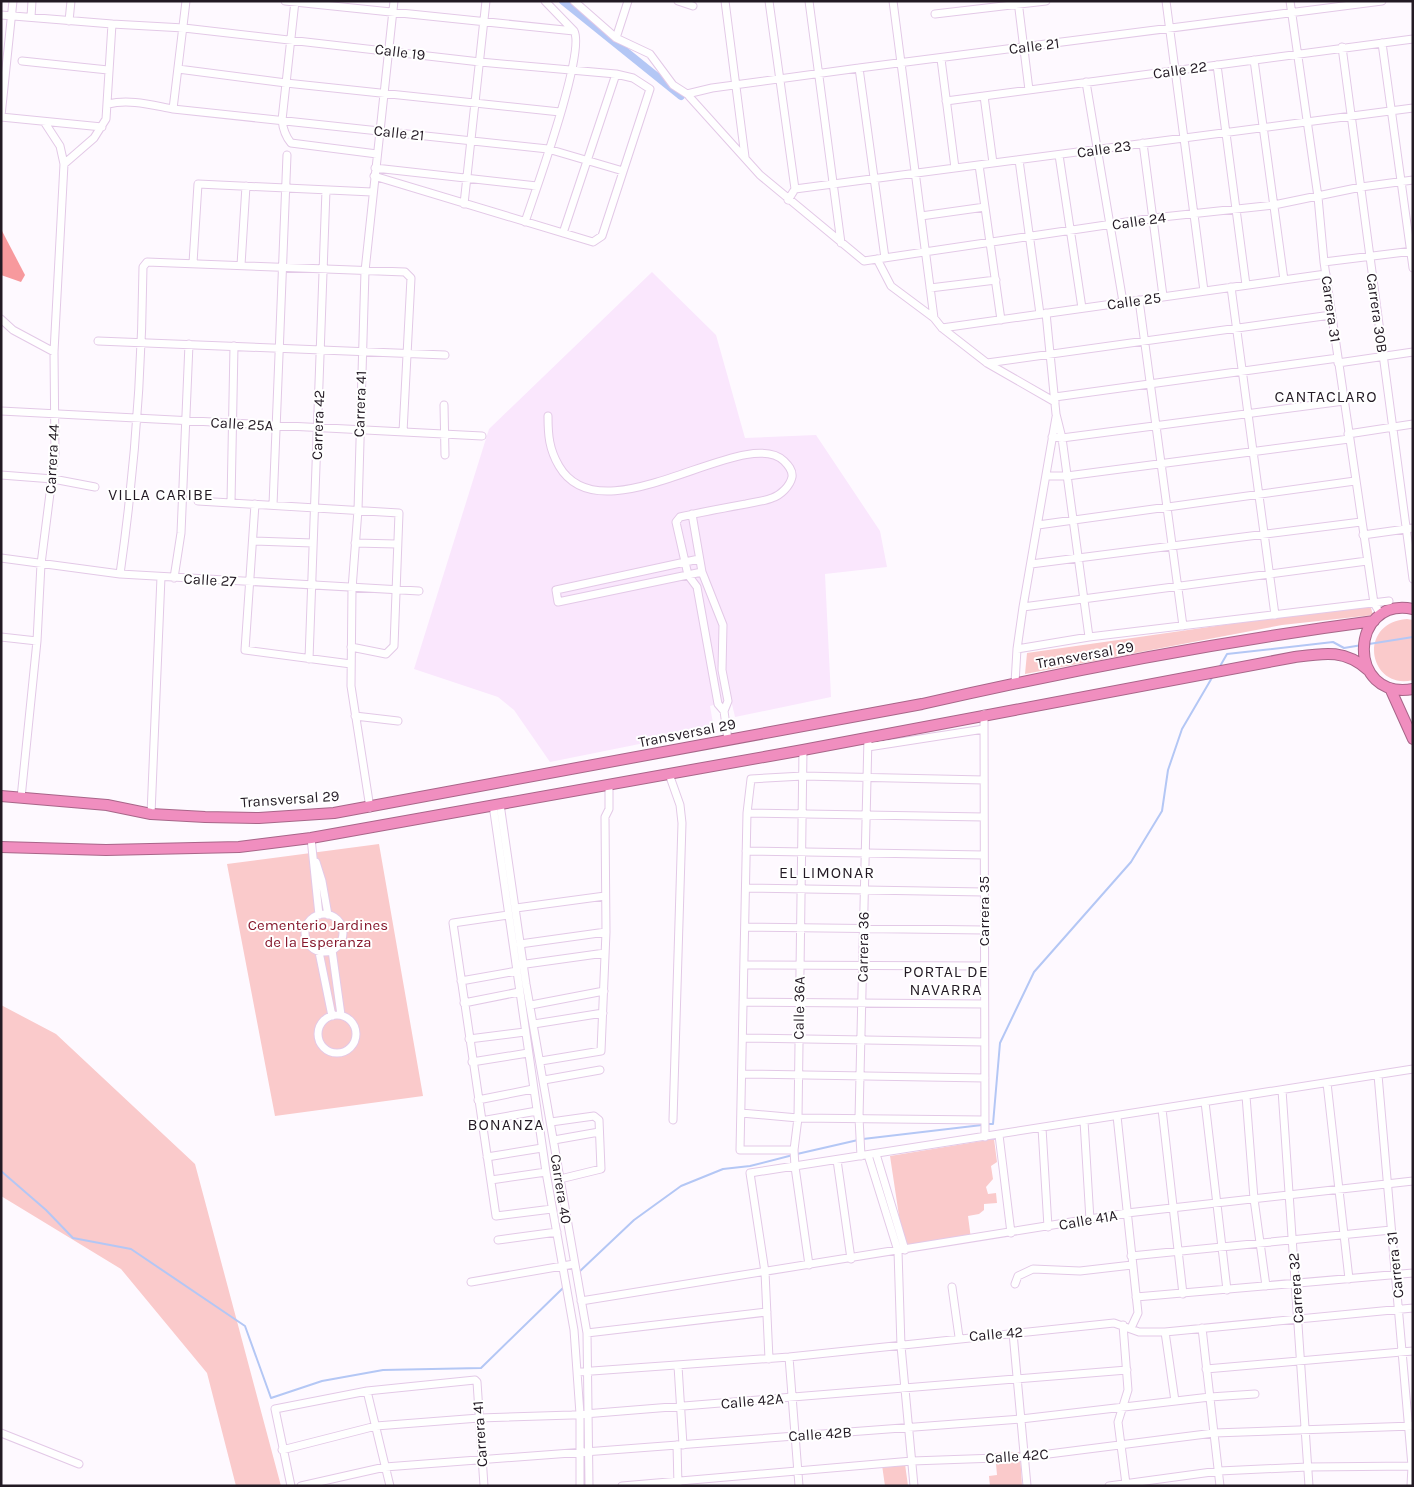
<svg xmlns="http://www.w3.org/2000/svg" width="1414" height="1487" viewBox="0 0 1414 1487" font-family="Karla,sans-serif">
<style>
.built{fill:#fae7fd}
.green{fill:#facacb}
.forest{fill:#f7999d}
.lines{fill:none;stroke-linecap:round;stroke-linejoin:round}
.stream{stroke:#b4c7f5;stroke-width:2}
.canal{stroke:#b4c7f5;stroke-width:8}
.minor-casing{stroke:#e3c9e7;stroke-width:9}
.highway-casing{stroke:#a86589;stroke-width:12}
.minor{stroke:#fff;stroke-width:7}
.highway{stroke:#f08ebf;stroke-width:10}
.labels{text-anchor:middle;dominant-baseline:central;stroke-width:4;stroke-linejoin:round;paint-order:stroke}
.street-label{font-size:15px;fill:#231a24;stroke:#fff}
.park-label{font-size:15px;fill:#86182d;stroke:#fff}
.neighbourhood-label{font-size:16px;letter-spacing:1px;fill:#231a24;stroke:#fff}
</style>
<rect width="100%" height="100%" fill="#fef9ff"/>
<path class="built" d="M 652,272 L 716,335 L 745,438 L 816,435 L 880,531 L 887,567 L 825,574 L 831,697 L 735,717 L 731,700 L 710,706 L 714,729 L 550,762 L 514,710 L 498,697 L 414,669 L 489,429 Z"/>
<path class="green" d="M 1370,604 L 1373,615 L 1282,625 L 1025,674 L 1027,653 Z
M 1407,619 L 1413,620 L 1413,680 C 1369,691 1356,623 1407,619 Z
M 379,844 L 423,1096 L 275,1116 L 227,864 Z
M 1,1005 L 56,1034 L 195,1164 L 281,1486 L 236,1486 L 207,1373 L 121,1269 L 1,1196 Z
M 994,1139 L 997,1162 L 991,1166 L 993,1179 L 986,1187 L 988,1194 L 996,1193 L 997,1203 L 984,1204 L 984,1210 L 979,1214 L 968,1216 L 971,1239 L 904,1249 L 890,1156 Z
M 1020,1452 L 1022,1486 L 990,1486 L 989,1476 L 997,1475 L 995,1453 Z
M 905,1464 L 908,1486 L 885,1486 L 882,1465 Z"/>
<path class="forest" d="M 1,229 L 25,275 L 21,282 L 1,275 Z"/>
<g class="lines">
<path class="stream" d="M 1369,644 L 1413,637
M 1219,668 L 1227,654 L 1333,642 L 1344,648 L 1362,645
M 987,1124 L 993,1124 L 1000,1043 L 1034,972 L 1131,862 L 1162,811 L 1168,770 L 1182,729 L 1213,676
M 863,1139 L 982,1125
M 797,1154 L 858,1140
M 1,1171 L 46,1210 L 73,1238 L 131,1249 L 245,1326 L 271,1398 L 322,1381 L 383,1370 L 481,1368 L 563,1288
M 579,1272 L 634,1220 L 681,1186 L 723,1169 L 750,1166 L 793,1155"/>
<path class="canal" d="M 563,1 L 681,96"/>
<defs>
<path id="minor" d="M 285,1 L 574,31 C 586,52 535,192 525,222
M 295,1 L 282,120 C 283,129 285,136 291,143 L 377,154
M 545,1 L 574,31
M 574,1 L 616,38 L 650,54 L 673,85 L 687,94 L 760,175 L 864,261 L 1153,218 L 1274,205 L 1361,187 L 1413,180
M 678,1 L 693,6
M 725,1 L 745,157
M 769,1 L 795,189 L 788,200
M 809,1 L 841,243
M 893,1 L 934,318
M 1018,1 L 1029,90
M 1166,1 L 1204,291
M 1290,1 L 1318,197 L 1324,262 L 1374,603 L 1381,615
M 935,14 L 1046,1
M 1,15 L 112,24 L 106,119 L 94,138 L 64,164
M 31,17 L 32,1
M 69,21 L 71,1
M 112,24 L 184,28 L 480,62 L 616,74 L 633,78 L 650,89 L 602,236 L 593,242 L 374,176
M 616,38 L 628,1
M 1382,43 L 1413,268
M 1342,47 L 1413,579
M 941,59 L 955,168
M 1254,60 L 1284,280
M 22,61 L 108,70
M 1217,65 L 1246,285
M 859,68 L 885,258
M 178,69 L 286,83 L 560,112
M 1086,82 L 1123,302
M 687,94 L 712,88 L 859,68 L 1382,1
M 984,96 L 993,163
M 946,101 L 1413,39
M 108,104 C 130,99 151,105 173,109 L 548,149 L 623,171
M 173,109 L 186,1
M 1,116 L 13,1
M 1,117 L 102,127
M 1143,143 L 1163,296
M 1059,155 L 1082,308
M 1019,160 L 1040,314
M 979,165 L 1001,320
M 375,168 L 537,186
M 795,189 L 1413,108
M 464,204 L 486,1
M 921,216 L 985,207
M 563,233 L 616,74
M 877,259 L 891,286 L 934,318 L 942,328 L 987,363 L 1055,402
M 1324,262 L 1413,251
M 193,263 L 198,184 L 372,192
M 241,265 L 246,186
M 1231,287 L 1275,615
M 930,288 L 996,280
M 1139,300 L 1183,626
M 1046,313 L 1056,414 L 1062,438 L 1089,637
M 1,319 L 13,330 L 54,352
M 942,328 L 1326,274
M 98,341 L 445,355
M 987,363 L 1331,315
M 1338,363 L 1413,352
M 1055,397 L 1338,358
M 444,405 L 445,455
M 1,411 L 482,436
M 548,416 C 548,435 549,449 559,466 C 602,540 745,423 784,461 C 788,465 793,470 792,477 C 790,486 781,495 772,498 C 765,501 755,502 746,504 C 724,508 702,512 680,517 L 676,522 L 688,575 L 697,587 L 718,704 L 724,711
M 1348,434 L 1413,424
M 1052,437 L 1062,438 L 1344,401
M 1,475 L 53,479 L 95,487
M 1046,476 L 1067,476 L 1349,439
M 198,501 L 399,513 L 394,646 L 386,654 L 351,647
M 231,502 L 234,346
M 255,504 L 245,650 L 351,664
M 273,505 L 287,155
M 692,514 L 702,572 L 723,625 L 722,670 L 728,701 L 724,711 L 728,740
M 1038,525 L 1355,481
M 1363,535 L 1413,528
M 253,541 L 313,543
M 355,543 L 396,544
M 1,558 L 120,574 L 419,591
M 699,559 L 556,590 L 558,602 L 702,572
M 1031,564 L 1361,522
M 120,574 C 135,470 142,372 143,267 L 147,262 L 405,272 L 411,278 L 403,432
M 174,578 L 181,533 L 189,344
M 1023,607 L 1367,561
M 1,637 L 37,641
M 1017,649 L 1089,637 L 1389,601
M 309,659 L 326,190
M 1015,683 L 1017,649 L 1023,607 L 1056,417
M 984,714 L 985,1137
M 355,716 L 398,721
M 868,747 L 984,729
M 803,750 L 798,1118 L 794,1150 L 795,1167 L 809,1265
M 669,774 L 680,805 L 682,823 L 673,1120
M 21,798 L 37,641 L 41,564 L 55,454 L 54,352 L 64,164 L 60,146 L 45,123
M 500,804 L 526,984 L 587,1333 L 589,1486
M 493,805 L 546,1172 L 574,1330 L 580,1414 L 580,1486
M 370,808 L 351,686 L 352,589 L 358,510 L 365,271 L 394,1
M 747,813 L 984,817
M 151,814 L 161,577
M 311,838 L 319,915
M 746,851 L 984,855
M 316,862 L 322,881 L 328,915
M 746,888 L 984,892
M 516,908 L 605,896
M305 933a19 19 0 1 1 38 0a19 19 0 1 1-38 0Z
M 508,915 L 453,923 L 496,1216 L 552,1209
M 745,927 L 984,930
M 520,944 L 606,932
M 332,950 L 341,1015
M 319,952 L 332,1016
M 519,965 L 605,953
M 744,965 L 984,966
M 461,981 L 517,971
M 743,1002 L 984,1004
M 464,1003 L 519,992
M 531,1005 L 604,991
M318 1034a19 19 0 1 1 38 0a19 19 0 1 1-38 0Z
M 534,1024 L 603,1013
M 743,1038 L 984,1042
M 469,1039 L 525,1032
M 541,1061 L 601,1051 L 606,932 L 605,817 L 609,809 L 609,785
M 472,1062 L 528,1053
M 742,1074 L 985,1078
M 1378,1075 L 1412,1466 L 1411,1486
M 544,1080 L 600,1070
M 1327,1083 L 1349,1279
M 1282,1090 L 1309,1486
M 1246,1096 L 1254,1199 L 1266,1286
M 478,1100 L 533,1089
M 1205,1102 L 1227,1290
M 1162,1109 L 1183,1294
M 741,1113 L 798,1118 L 983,1120
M 1117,1116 L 1138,1313 L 1131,1328
M 481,1121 L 537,1111
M 1084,1121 L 1090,1220
M 551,1122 L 594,1116 L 599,1120 L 601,1169 L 560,1179
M 1042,1128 L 1048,1227
M 999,1135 L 1011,1233
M 554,1140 L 599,1132
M 794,1150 L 740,1150 L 747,813 L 751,779 L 803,776 L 984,780
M 876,1154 L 905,1250
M 868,1155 L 898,1251 L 901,1346 L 914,1486
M 861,1156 L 859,1118 L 868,737
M 487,1157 L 542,1148
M 837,1160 L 851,1259
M 491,1180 L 546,1172
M 498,1240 L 557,1232
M 1131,1256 L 1391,1230
M 471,1282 L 574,1264
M 1015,1284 L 1018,1276 L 1033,1269 L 1080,1271 L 1132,1265
M 952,1287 L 959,1337
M 1136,1297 L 1413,1273
M 581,1301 L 1127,1213 L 1413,1181
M 1123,1325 L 1128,1390 L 1118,1422 L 1126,1484
M 1202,1328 L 1220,1486
M 1165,1332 L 1175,1401
M 587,1333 L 767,1312
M 1013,1333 L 1027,1486
M 789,1357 L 799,1486
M 769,1359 L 765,1272 L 750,1173 L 1413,1069
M 678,1366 L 683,1445
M 1206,1369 L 1413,1351
M 578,1372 L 789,1357 L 1114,1323 L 1139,1332 L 1165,1332 L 1413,1308
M 367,1391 L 390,1486
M 1,1433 L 79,1464
M 677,1445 L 678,1486
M 282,1450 L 376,1426 L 479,1418 L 572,1415 L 1127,1370
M 291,1486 L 275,1409 L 367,1391 L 475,1380 L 477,1382 L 484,1486
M 301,1486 L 385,1467 L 1021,1419 L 1210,1397 L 1255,1394
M 622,1486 L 912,1461 L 1025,1457 L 1214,1433 L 1413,1426
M 1109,1486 L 1219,1471 L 1308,1467 L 1413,1466"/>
<path id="highway" d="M 1413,609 C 1349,596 1346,701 1413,689
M 1390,688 L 1413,739
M 1,796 L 107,805 L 151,814 L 205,817 L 259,818 L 334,813 L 922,704 C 1071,670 1223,641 1374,621
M 1,847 L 106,850 L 239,847 L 311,838 L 803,750 L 1295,657 C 1324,653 1345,649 1368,670"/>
</defs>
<use href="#minor" class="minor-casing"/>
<use href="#highway" class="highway-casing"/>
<use href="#minor" class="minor"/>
<use href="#highway" class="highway"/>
</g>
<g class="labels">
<g class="street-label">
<text transform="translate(1034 46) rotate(-7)">Calle 21</text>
<text transform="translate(400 52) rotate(7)">Calle 19</text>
<text transform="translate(1180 70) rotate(-8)">Calle 22</text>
<text transform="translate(399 133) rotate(6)">Calle 21</text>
<text transform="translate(1104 149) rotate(-8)">Calle 23</text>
<text transform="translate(1139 221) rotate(-8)">Calle 24</text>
<text transform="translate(1134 301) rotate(-8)">Calle 25</text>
<text transform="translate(1331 309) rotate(82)">Carrera 31</text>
<text transform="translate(1377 313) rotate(82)">Carrera 30B</text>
<text transform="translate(360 404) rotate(-88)">Carrera 41</text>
<text transform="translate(242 424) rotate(3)">Calle 25A</text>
<text transform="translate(318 425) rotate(-88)">Carrera 42</text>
<text transform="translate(52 459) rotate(-87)">Carrera 44</text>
<text transform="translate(210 580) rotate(3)">Calle 27</text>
<text transform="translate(1085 655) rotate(-10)">Transversal 29</text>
<text transform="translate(687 733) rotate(-11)">Transversal 29</text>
<text transform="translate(290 799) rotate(-4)">Transversal 29</text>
<text transform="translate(984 911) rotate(-90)">Carrera 35</text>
<text transform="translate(863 947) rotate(-89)">Carrera 36</text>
<text transform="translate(799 1008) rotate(-89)">Calle 36A</text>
<text transform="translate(561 1189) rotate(81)">Carrera 40</text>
<text transform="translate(1088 1220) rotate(-10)">Calle 41A</text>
<text transform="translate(1395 1265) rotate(-96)">Carrera 31</text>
<text transform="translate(1296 1288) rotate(-94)">Carrera 32</text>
<text transform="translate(996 1334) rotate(-5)">Calle 42</text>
<text transform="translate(752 1401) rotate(-5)">Calle 42A</text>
<text transform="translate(480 1434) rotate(-94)">Carrera 41</text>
<text transform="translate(820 1434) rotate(-4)">Calle 42B</text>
<text transform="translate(1017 1456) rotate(-4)">Calle 42C</text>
</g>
<g class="park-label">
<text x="318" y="925">Cementerio Jardines<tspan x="318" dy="17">de la Esperanza</tspan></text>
</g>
<g class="neighbourhood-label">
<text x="1326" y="396">CANTACLARO</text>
<text x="161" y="494">VILLA CARIBE</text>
<text x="827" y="872">EL LIMONAR</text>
<text x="946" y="971">PORTAL DE<tspan x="946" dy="18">NAVARRA</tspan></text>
<text x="506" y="1124">BONANZA</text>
</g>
</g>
<rect width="1414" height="1487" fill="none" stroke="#231a24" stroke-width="5"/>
</svg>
